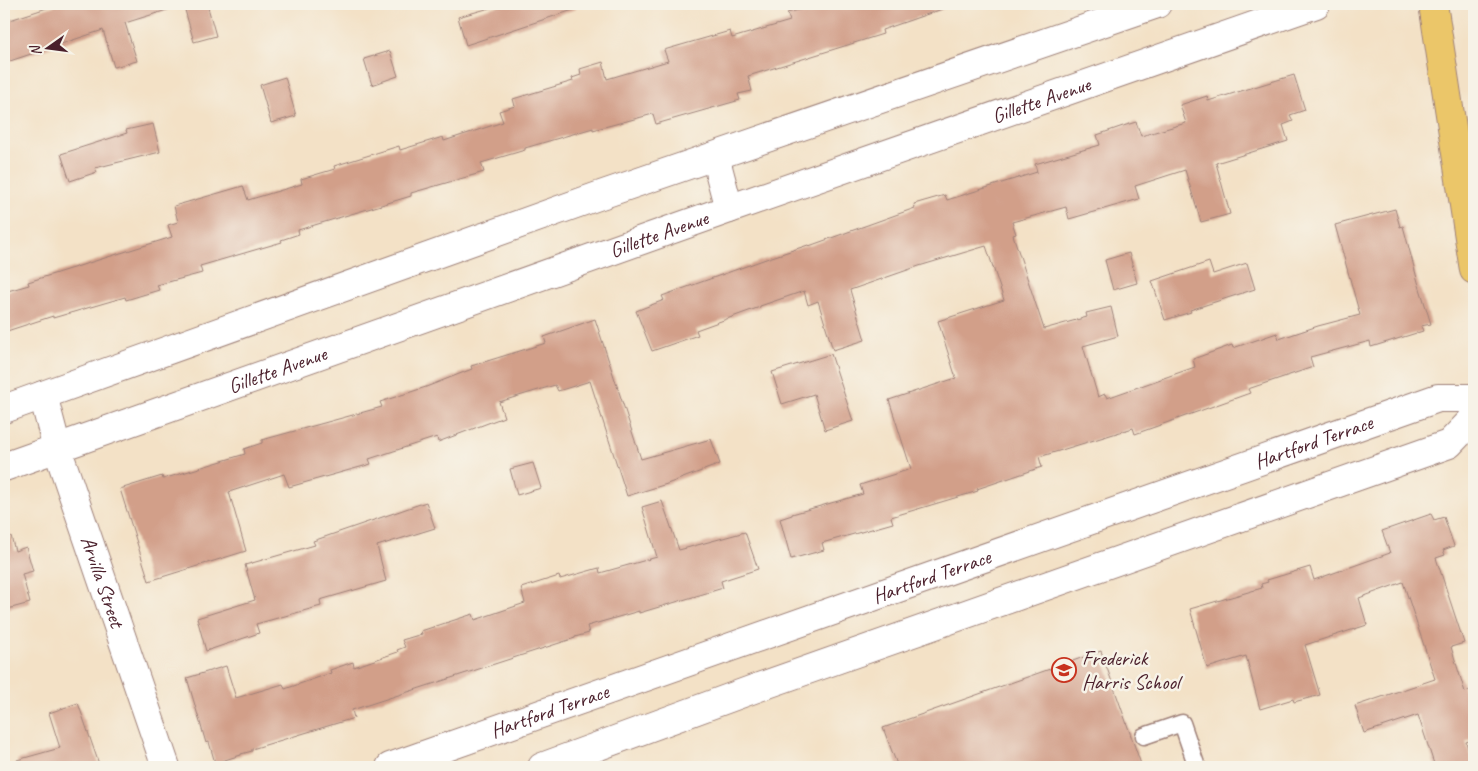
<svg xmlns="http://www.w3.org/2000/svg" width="1478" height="771" viewBox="0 0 1478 771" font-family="Caveat,sans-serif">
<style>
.building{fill:#d29f89}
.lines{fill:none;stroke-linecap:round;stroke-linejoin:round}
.service-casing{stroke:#9e8078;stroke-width:19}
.minor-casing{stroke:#9e8078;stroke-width:30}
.primary-casing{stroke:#9e8078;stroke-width:30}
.service{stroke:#fff;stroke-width:16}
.minor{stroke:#fff;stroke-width:28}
.primary{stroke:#ebc669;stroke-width:28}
.labels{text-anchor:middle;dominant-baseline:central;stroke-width:5;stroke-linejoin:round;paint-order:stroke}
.street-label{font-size:21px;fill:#4a1f2b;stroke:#f7f3e8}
.poi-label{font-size:21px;fill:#4a1f2b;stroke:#f7f3e8;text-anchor:start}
</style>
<rect width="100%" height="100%" fill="#f7f3e8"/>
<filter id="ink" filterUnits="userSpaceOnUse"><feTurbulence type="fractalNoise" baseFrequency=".02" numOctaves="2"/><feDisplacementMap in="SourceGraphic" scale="10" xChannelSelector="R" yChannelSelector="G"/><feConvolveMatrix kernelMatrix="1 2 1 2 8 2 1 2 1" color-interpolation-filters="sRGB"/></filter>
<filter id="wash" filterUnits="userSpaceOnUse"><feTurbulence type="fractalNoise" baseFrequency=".0096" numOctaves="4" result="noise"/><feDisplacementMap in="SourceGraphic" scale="20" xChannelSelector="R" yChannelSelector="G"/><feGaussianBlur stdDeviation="1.12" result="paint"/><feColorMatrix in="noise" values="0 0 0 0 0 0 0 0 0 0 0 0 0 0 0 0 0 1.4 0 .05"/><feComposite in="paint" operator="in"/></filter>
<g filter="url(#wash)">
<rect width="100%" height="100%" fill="#f3e1c6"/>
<g id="blocks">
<path class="building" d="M 59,4 L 169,4 L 170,9 L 125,23 L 137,61 L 114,67 L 103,30 L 4,63 L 4,22 Z
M 207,4 L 216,36 L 194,42 L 185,10 Z
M 504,4 L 575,4 L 576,9 L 466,45 L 458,17 Z
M 821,4 L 947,4 L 948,7 L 882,30 L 883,34 L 748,76 L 752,91 L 738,94 L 740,100 L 656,124 L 653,114 L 593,130 L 593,128 L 525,148 L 525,150 L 481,163 L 484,172 L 411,193 L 411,196 L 298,230 L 299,234 L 281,240 L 282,242 L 200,266 L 202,273 L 157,285 L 159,290 L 126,300 L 125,297 L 53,318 L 53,316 L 4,332 L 4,292 L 29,285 L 28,282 L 172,237 L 168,225 L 178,222 L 174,206 L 243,186 L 248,200 L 302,184 L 301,179 L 335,169 L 334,166 L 399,146 L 400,150 L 443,137 L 444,141 L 503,122 L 499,111 L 515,106 L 513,99 L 573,81 L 572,78 L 581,75 L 580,69 L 603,62 L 607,79 L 668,61 L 664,50 L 730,31 L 732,38 L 790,21 L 787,13 Z
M 390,51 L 398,76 L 372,85 L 364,59 Z
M 1294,75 L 1305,110 L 1290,115 L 1293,121 L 1283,125 L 1288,141 L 1216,163 L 1230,214 L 1201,222 L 1185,170 L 1135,186 L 1139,199 L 1069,219 L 1066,207 L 1012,222 L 1016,234 L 1013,235 L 1044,329 L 1087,317 L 1086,313 L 1111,307 L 1118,336 L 1083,346 L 1098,397 L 1105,394 L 1107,398 L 1195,367 L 1193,359 L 1232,345 L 1233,348 L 1277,333 L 1279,339 L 1318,326 L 1360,315 L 1335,225 L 1395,209 L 1400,227 L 1403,226 L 1418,282 L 1431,324 L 1421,326 L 1423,331 L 1371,347 L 1370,341 L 1310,357 L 1313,367 L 1248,389 L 1250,393 L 1135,434 L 1133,428 L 1039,457 L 1042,467 L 977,489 L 978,491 L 891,517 L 893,523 L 822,543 L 824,550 L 791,559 L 780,519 L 792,515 L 792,514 L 863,494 L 860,485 L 911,469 L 889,400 L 956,378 L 938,321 L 1004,300 L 986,246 L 919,266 L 850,290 L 865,340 L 833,350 L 818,301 L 808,305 L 804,291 L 760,306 L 760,307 L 696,330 L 698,335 L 652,351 L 636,311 L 664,300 L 662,296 L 766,259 L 808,245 L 809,246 L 915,208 L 914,204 L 945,195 L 947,200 L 1037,172 L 1035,164 L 1100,145 L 1097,135 L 1123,126 L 1136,122 L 1141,136 L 1186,123 L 1180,105 L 1207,96 L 1208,101 Z
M 285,77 L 296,116 L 271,123 L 260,85 Z
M 153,124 L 160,152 L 95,168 L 97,172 L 70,181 L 61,154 L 127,133 L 126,130 Z
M 1129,253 L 1137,283 L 1113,290 L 1105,260 Z
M 1209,262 L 1213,274 L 1247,263 L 1255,289 L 1190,310 L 1191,312 L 1165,320 L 1152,281 Z
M 595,319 L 641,459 L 711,439 L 720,464 L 667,484 L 627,496 L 590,381 L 558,391 L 555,385 L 499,402 L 504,417 L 438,442 L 437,437 L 369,459 L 371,464 L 289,487 L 284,474 L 229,492 L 246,551 L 149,581 L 120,489 L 162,476 L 163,479 L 245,454 L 244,449 L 262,443 L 262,440 L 382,407 L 380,402 L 426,387 L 472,369 L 471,366 L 546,343 L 544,337 Z
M 831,354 L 853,421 L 825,430 L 814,394 L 782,404 L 772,372 Z
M 533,463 L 541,488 L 517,495 L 510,469 Z
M 662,501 L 679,550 L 745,532 L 758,569 L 721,581 L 723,588 L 639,613 L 639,611 L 587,626 L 589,633 L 575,637 L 575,638 L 352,710 L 354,718 L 252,749 L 252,751 L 241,754 L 241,755 L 215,763 L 209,742 L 206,743 L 187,678 L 226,666 L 236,698 L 283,684 L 285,689 L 331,673 L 330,670 L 353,662 L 354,667 L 398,652 L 397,650 L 405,647 L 402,640 L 422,634 L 421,631 L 473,614 L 475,620 L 525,603 L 521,588 L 559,576 L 560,579 L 599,568 L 600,573 L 657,557 L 642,507 Z
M 426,502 L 435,528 L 377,546 L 386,581 L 320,600 L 321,606 L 256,624 L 259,633 L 206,651 L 197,618 L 255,600 L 245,565 L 315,545 L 313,541 Z
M 1431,514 L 1434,520 L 1444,517 L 1454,546 L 1443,550 L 1445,555 L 1436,558 L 1464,643 L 1451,647 L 1465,692 L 1474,689 L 1474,739 L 1466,742 L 1474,767 L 1435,767 L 1418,715 L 1364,733 L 1355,706 L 1435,679 L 1403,582 L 1359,598 L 1367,625 L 1305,645 L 1320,695 L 1294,702 L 1293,699 L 1260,709 L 1246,656 L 1207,668 L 1190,609 L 1262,588 L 1261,584 L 1268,582 L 1267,580 L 1310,567 L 1314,580 L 1390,553 L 1382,531 Z
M 11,536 L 15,551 L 26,547 L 33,571 L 22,574 L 30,603 L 4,610 L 4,537 Z
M 1101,651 L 1142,767 L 898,767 L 883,728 Z
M 78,703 L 100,767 L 18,767 L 17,760 L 60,748 L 49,713 Z"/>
</g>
</g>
<g filter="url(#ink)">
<use href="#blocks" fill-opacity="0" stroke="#9e8078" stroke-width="1"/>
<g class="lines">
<defs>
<path id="service" d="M 1144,736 L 1182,723 L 1197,767"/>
<g id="minor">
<path d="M 715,156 L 729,209"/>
<path id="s1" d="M 43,395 L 57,448 L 166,767"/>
<path d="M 4,409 L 598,196 L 1157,4"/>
<path id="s2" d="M 4,467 L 729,209 L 1316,4"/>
<path id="s3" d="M 390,767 L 1438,398 L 1474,398"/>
<path d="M 542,767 L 759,687 L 1449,444 L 1474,418"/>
</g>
<path id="primary" d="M 1433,4 L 1474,270"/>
</defs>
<use href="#service" class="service-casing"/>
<use href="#minor" class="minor-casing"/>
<use href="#primary" class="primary-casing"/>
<use href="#service" class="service"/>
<use href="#minor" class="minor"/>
<use href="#primary" class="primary"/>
</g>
</g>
<defs>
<symbol id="school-ring" viewBox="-11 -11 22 22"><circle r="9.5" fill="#f7f3e8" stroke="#c8321e" stroke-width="1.5"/><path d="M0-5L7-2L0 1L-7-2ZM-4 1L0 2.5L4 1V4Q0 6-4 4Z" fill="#c8321e"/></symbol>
</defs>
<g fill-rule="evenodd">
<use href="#school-ring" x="1050" y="656" width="28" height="28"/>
</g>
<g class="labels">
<g class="street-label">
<text stroke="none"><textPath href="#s2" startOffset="1100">Gillette Avenue</textPath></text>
<text stroke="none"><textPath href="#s2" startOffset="695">Gillette Avenue</textPath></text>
<text stroke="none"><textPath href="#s2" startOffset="290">Gillette Avenue</textPath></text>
<text stroke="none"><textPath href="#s3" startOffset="979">Hartford Terrace</textPath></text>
<text stroke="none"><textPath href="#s3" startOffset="574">Hartford Terrace</textPath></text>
<text stroke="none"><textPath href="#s1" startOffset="196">Arvilla Street</textPath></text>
<text stroke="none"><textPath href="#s3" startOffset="169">Hartford Terrace</textPath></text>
</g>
<g class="poi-label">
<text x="1082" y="658">Frederick<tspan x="1082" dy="24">Harris School</tspan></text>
</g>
</g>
<rect width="1478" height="771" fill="none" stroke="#f7f3e8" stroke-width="20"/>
<g transform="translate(48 48) rotate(256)" stroke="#f7f3e8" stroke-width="4" paint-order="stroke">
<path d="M0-4L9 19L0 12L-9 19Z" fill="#4a1f2b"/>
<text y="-8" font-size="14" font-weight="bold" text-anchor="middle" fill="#4a1f2b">N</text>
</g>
</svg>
